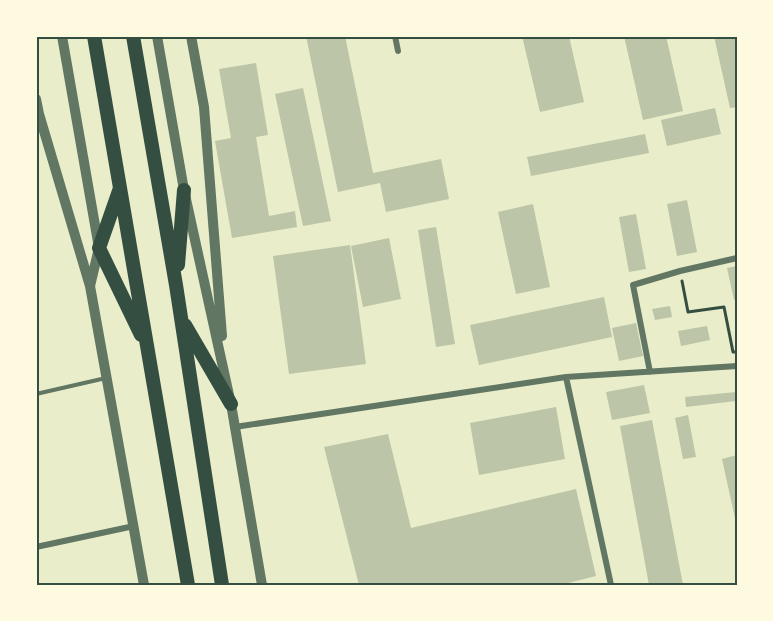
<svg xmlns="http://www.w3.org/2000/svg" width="773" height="621" viewBox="0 0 773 621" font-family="'Fira Sans Condensed',sans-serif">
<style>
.building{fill:#bcc5a7}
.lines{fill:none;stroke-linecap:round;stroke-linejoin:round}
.path{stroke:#344e41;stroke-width:3}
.service{stroke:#617663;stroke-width:4}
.minor{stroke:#617663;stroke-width:6}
.tertiary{stroke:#617663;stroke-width:10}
.trunk{stroke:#344e41;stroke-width:14}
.neatline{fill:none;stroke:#344e41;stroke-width:2}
</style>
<rect width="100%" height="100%" fill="#e9edc9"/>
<path class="building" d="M 306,36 L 345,36 L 373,173 L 441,159 L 449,199 L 386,212 L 380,183 L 338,192 Z
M 522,36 L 569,36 L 584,102 L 540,112 Z
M 624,36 L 666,36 L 683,111 L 643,120 Z
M 714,36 L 737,36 L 737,107 L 730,108 Z
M 256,63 L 268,135 L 256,137 L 269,216 L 295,211 L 297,227 L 232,238 L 215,141 L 231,138 L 219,69 Z
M 303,88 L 331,221 L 303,226 L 275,94 Z
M 715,108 L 721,134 L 667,146 L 661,120 Z
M 645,134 L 649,153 L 531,176 L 527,157 Z
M 687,200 L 697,252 L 677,256 L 667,204 Z
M 533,204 L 550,287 L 516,294 L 498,212 Z
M 636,214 L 646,269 L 629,272 L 619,217 Z
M 436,227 L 455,344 L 436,347 L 418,230 Z
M 389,238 L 401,299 L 363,307 L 351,246 Z
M 350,245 L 366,364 L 289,374 L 273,256 Z
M 737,266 L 737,300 L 734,300 L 727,268 Z
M 604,297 L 612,337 L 479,365 L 470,325 Z
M 670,306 L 672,317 L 655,320 L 652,309 Z
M 636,323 L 643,356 L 619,361 L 612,328 Z
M 707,326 L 710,340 L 681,346 L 678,331 Z
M 644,385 L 650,413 L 612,420 L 606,392 Z
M 736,392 L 736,401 L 686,407 L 685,397 Z
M 556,407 L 565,459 L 479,475 L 470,423 Z
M 688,415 L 696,457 L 683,459 L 675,418 Z
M 652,420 L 683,585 L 649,585 L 620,426 Z
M 388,434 L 411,528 L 576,489 L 596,576 L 560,585 L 359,585 L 324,447 Z
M 737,455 L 737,523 L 736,523 L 722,459 Z"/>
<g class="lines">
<path class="path" d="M 682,281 L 688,312 L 724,307 L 733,352 L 737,352"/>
<path class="service" d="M 36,394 L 106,378"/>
<path class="minor" d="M 395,36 L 398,51
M 650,372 L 633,285 L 680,271 L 737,258
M 566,377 L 611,585
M 235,427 L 566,377 L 737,366
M 36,547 L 134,526"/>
<path class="tertiary" d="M 62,36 L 99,248 L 90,286
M 157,36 L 184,190 L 231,404 L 262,585
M 191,36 L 204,107 L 222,336
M 36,99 L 39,114 L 90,286 L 144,585"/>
<path class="trunk" d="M 94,36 L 188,585
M 133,36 L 176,285 L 222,585
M 120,188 L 99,248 L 141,335
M 178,265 L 184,190
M 185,325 L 231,404"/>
</g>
<rect width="773" height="621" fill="none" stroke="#fefae0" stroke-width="75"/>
<rect x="38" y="38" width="698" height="546" class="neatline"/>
</svg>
